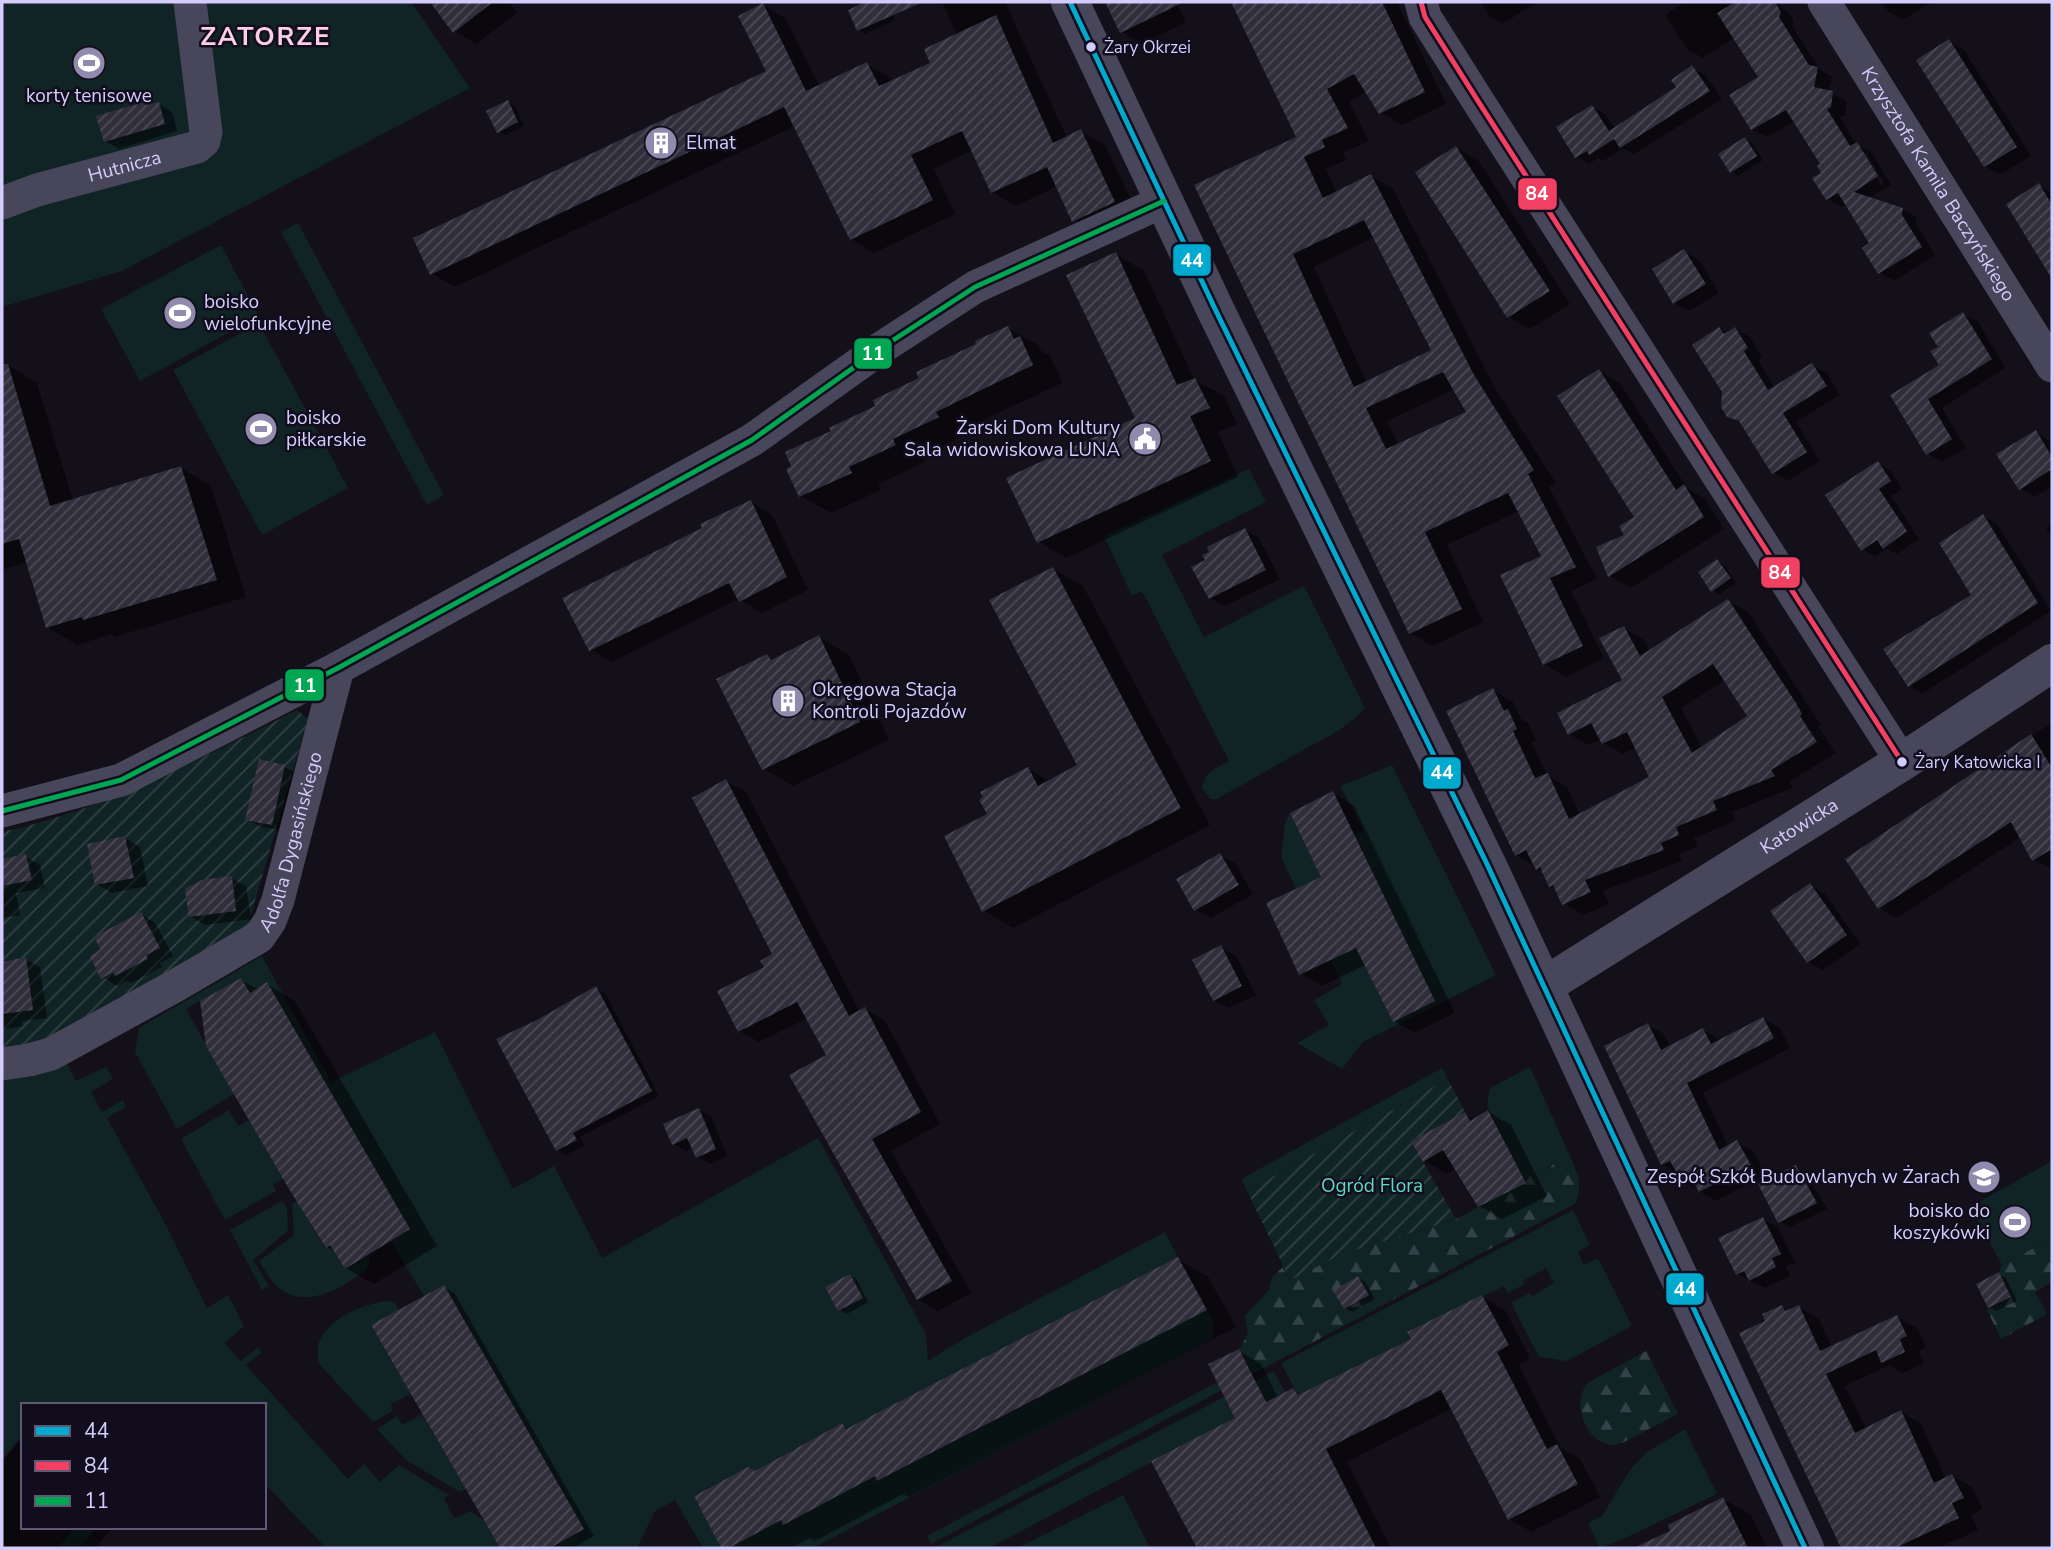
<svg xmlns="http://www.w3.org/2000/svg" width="2054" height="1550" viewBox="0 0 2054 1550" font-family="'Nunito Sans',sans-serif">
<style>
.green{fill:#102325}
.forest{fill:url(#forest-firs)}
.garden{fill:url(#garden-furrows)}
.shadow{fill:#0007;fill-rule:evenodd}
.building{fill:url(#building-hatch);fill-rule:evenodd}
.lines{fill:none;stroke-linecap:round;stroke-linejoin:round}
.minor{stroke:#48465a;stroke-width:33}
.tertiary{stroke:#48465a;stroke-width:38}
.bus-1-casing{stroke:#110d1d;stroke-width:10}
.bus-2-casing{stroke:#110d1d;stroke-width:10}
.bus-3-casing{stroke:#110d1d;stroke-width:10}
.bus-1{stroke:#00a9ce;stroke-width:5}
.bus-2{stroke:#f24062;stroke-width:5}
.bus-3{stroke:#00a651;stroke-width:5}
.bus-dot{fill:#d4ccfc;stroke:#110d1d;stroke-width:2.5}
.labels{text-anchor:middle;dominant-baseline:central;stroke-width:5;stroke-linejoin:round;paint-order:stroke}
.bus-label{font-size:17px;fill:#d4ccfc;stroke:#110d1d;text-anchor:start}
.poi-label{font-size:19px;fill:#d4ccfc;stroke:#110d1d;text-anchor:start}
.street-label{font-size:19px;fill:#d4ccfc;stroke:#110d1d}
.park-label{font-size:19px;fill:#5cd8c1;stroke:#110d1d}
.district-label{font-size:26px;font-weight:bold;letter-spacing:2px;fill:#fdcee8;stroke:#110d1d}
.line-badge{stroke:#110d1d;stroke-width:2.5}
.badge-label{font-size:19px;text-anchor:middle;font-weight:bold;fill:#fff}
</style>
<defs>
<pattern id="forest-firs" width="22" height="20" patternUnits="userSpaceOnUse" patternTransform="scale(1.75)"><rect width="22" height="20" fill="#102325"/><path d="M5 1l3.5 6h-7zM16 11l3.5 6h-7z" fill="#324246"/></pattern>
<pattern id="garden-furrows" width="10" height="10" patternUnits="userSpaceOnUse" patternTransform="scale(1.75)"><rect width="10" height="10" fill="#102325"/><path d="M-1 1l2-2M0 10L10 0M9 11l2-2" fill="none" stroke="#324246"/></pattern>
<pattern id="building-hatch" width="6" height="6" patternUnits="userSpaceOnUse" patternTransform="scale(1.75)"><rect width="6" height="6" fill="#312e3c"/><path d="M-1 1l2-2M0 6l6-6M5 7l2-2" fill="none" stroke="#4e4b59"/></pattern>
</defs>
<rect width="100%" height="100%" fill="#13101a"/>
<path class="green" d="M 2,2 L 411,2 L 470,88 L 122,271 L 2,307 Z
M 298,223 L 444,495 L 427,505 L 281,232 Z
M 221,245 L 259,316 L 140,381 L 101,309 Z
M 259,323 L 348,488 L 262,535 L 173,370 Z
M 1249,469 L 1266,502 L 1162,555 L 1204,637 L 1304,586 L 1365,708 C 1341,733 1326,737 1298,753 C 1271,768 1244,784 1217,799 L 1210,799 L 1202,788 C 1205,771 1216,769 1229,761 L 1142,591 L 1132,596 L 1104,536 Z
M 1392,765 L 1496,975 L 1363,1042 L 1342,1069 L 1297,1043 L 1329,1025 L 1314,1000 L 1342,984 L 1281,857 L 1285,823 L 1290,813 L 1393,1022 L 1435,1001 L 1354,835 L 1364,830 L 1340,786 Z
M 262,956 L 331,1082 L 435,1032 L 513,1189 L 554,1166 L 602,1258 L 818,1138 L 926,1334 L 928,1361 L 963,1339 L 1165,1232 L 1178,1257 L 846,1429 L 842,1423 L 755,1471 L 748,1467 L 694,1495 L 721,1548 L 703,1548 L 675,1500 L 655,1511 L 637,1548 L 550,1548 L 583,1529 L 443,1286 L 424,1296 L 391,1241 L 410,1229 L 267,983 L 250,993 L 241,978 L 186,1009 L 234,1094 L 177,1129 L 135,1052 L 139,1028 Z
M 65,1059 L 76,1081 L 106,1067 L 113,1079 L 91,1092 L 102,1112 L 123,1100 L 126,1107 L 107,1118 L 166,1225 L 207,1308 L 228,1295 L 244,1326 L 225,1343 L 241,1361 L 258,1347 L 262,1352 L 246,1365 L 348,1479 L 364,1464 L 380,1482 L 399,1465 L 449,1495 L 444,1498 L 454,1518 L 470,1511 L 484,1521 L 500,1548 L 325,1547 L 264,1483 L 264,1405 L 54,1405 L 50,1402 L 47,1405 L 23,1405 L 23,1434 L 2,1460 L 2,1073 Z
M 1530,1067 L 1576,1169 L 1564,1159 L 1552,1163 L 1547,1171 C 1537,1170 1530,1174 1526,1183 L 1487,1105 L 1490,1088 Z
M 1442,1068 L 1448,1079 L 1247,1191 L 1241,1179 Z
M 229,1110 L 238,1126 L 249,1120 L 283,1179 L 273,1184 L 276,1191 L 225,1220 L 181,1139 Z
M 2052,1161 L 2052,1238 L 2002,1265 L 1970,1207 Z
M 282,1201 L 287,1208 L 288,1231 L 253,1260 L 269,1286 L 262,1290 L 230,1230 Z
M 297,1201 L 325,1248 L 330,1245 L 345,1269 L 369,1256 L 369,1264 L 365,1271 C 342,1288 306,1310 279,1288 C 270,1281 265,1270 259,1261 L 294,1235 L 292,1204 Z
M 1573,1210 L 1590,1245 L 1578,1252 L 1584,1265 L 1598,1258 L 1632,1326 L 1567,1361 L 1539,1357 L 1511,1303 L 1530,1293 L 1532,1296 L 1554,1283 L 1546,1268 L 1523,1281 L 1525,1284 L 1508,1293 L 1504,1286 L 1408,1331 L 1411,1339 L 1298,1395 L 1281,1363 Z
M 387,1301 L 395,1303 L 399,1310 L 371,1326 L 411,1394 L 391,1404 L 393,1411 L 373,1422 L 320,1365 C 305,1328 358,1304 387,1301 Z
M 1207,1310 C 1213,1321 1218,1329 1210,1340 L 813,1548 L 729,1548 L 781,1520 L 784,1524 L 875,1476 L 878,1481 Z
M 1248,1366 L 1256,1372 L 931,1544 L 927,1536 Z
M 1274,1371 L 1285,1392 L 989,1548 L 934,1548 Z
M 422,1414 L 466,1489 L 460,1492 L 406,1460 L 377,1429 L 397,1416 L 402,1425 Z
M 1685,1429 L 1717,1494 L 1619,1541 L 1600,1548 L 1588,1523 L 1602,1516 L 1630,1470 L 1647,1452 Z
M 1123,1495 L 1150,1548 L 1017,1548 Z
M 75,1527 L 97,1527 L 79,1548 L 58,1548 Z"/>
<path class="forest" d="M 1558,1158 C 1580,1162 1583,1186 1575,1204 L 1256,1372 L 1248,1366 L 1239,1349 L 1248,1334 L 1245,1316 L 1269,1290 L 1272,1277 L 1283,1267 L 1290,1280 L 1342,1254 L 1456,1219 L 1526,1183 C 1530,1174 1537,1170 1547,1171 Z
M 2052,1238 L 2052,1282 L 2035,1292 L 2047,1314 L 2001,1339 L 1987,1310 L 2011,1297 L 1999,1272 L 2002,1265 Z
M 1646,1351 L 1678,1414 L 1622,1443 C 1591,1455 1567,1403 1589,1382 Z"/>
<path class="garden" d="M 297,710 L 308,719 L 245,935 L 38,1045 L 2,1050 L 2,832 C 107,809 202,758 297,710 Z
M 1448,1079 L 1465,1112 L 1411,1141 L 1456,1219 L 1342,1254 L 1290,1280 L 1247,1191 Z"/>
<path class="shadow" d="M 433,2 L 509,2 L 517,13 L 476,44 L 454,31 Z
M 870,2 L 887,2 L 895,20 L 865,34 L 859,30 L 850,10 Z
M 942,2 L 1005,2 L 1067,138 L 1081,131 L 1105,145 L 1138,215 L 1097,234 L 1073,220 L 1057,186 L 1016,206 L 992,192 L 973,150 L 934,169 L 955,214 L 874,253 L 851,239 L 795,126 L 455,287 L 431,273 L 768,72 L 763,5 L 786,19 L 820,87 L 867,64 L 890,78 L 892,82 L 933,63 L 957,35 Z
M 1107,2 L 1176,2 L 1186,22 L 1143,44 L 1122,32 Z
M 1291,2 L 1397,2 L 1446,104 L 1402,125 L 1380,112 L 1367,91 L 1349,102 L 1369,141 L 1343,153 L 1346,160 L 1326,169 L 1337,194 L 1371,176 L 1393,189 L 1496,390 L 1556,483 L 1549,487 L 1597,579 L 1571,591 L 1604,658 L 1566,677 L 1544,664 L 1543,557 L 1519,511 L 1447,545 L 1483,622 L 1433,646 L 1410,633 L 1196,186 L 1298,138 L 1244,24 ZM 1375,237 L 1434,351 L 1367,383 L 1314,267 ZM 1455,389 L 1468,413 L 1399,445 L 1387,421 Z
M 1481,2 L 1538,2 L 1502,24 L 1490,17 Z
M 1685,2 L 1778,2 L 1782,9 L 1789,13 L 1794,21 L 1792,26 L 1820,70 L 1832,77 L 1828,92 L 1847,101 L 1845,115 L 1840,117 L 1856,144 L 1871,152 L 1891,185 L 1869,198 L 1903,209 L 1917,218 L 1916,224 L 1935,255 L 1894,281 L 1880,273 L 1872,244 L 1847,204 L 1842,207 L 1828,199 L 1815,178 L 1823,173 L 1823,165 L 1795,121 L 1767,137 L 1752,129 L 1760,77 L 1735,37 L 1703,58 L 1688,50 L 1665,15 ZM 1862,153 L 1866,153 L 1884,183 L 1881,185 Z
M 1882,2 L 1932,2 L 1903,20 L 1888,11 Z
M 1950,41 L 1964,50 L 2031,156 L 2000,175 L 1985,166 Z
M 1692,67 L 1705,75 L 1722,99 L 1634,154 L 1623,148 L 1603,161 L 1598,158 L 1589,164 L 1577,156 L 1592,107 L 1605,114 L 1615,129 L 1679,88 Z
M 508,102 L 515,106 L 524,126 L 505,135 L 498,131 Z
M 144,104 L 148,106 L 159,104 L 172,112 L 177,131 L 119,149 L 105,141 Z
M 1745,139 L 1752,143 L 1763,160 L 1738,176 L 1732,172 L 1721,155 Z
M 1456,148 L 1478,160 L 1570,304 L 1530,329 L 1509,317 Z
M 2039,185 L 2052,193 L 2052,275 L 2008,205 Z
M 1684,251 L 1699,260 L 1719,293 L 1689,311 L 1674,303 Z
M 1116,254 L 1144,271 L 1194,379 L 1224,396 L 1237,424 L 1218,432 L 1238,477 L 1066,558 L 1038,541 L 1137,419 Z
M 1963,314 L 1978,322 L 2005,368 L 1942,408 L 1966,448 L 1942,462 L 1927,453 L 1893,396 L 1942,366 L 1941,348 Z
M 1008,328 L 1038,345 L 1040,350 L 1050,356 L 1062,383 L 965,429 L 968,434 L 922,456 L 925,462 L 878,484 L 881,490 L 831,513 L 801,496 L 833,432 Z
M 1720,329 L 1727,333 L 1735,329 L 1750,337 L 1762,357 L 1758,360 L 1775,388 L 1812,365 L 1827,373 L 1840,395 L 1796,422 L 1820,461 L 1788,481 L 1773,472 L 1744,425 L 1728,416 Z
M 7,365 L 37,383 L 73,501 L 181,468 L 211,486 L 246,597 L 115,637 L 111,634 L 77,645 L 47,627 L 28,562 L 2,570 L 2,367 Z
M 1599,371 L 1620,383 L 1687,488 L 1705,499 L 1724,529 L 1631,588 L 1610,576 L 1637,518 Z
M 2036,432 L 2052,443 L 2052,486 L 2035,497 L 2020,488 Z
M 1878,463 L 1891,471 L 1902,489 L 1891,496 L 1919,539 L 1897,554 L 1887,549 L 1875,556 L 1862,549 Z
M 751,502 L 772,515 L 808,590 L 762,613 L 739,599 L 611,662 L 590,649 L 704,529 Z
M 1983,516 L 1997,524 L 2051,611 L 1922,694 L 1909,686 L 1973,595 Z
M 2052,524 L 2052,538 L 2046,528 Z
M 1245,530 L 1259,538 L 1280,579 L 1225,606 L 1210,598 L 1207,561 Z
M 1717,561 L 1724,565 L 1736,583 L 1719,594 L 1712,590 Z
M 1053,569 L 1083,586 L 1210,825 L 1013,928 L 983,910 L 989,814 L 985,798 L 1028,769 L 1050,782 L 1079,765 Z
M 1728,601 L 1748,612 L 1815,716 L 1821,725 L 1818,727 L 1836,753 L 1789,782 L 1793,788 L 1732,812 L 1735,821 L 1694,838 L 1698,846 L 1679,854 L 1682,861 L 1603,891 L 1609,904 L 1583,915 L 1563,903 L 1557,890 L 1550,886 L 1544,872 L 1516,855 L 1493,690 L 1513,702 L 1521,719 L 1528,723 L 1536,740 L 1531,742 L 1547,775 L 1567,787 L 1580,815 L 1652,777 L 1637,747 L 1623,754 L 1603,743 L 1601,739 L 1588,745 L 1569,734 L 1624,681 L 1624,628 L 1643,639 L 1650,652 ZM 1725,680 L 1749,717 L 1702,748 L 1681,708 Z
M 819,637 L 849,655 L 889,740 L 793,786 L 763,768 L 767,656 L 774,661 Z
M 2052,723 L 2052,869 L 2033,859 L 2021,837 L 1897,918 L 1879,908 L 1977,771 Z
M 284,767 L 296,773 L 284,831 L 259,826 L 247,819 Z
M 726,781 L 746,792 L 860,1012 L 865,1009 L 885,1021 L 940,1124 L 891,1151 L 971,1293 L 938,1311 L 918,1299 L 828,1056 L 808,1018 L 759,1042 L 739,1031 L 774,954 Z
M 1333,793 L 1354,806 L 1455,1013 L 1415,1033 L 1394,1021 L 1366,965 L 1322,986 L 1301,973 L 1324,878 Z
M 125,838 L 140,847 L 148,886 L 112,893 L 97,884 Z
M 1220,855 L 1235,863 L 1253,894 L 1211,918 L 1196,910 Z
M 26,857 L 40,865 L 45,888 L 16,893 L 20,915 L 2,918 L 2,862 Z
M 231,878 L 246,886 L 251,919 L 205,925 L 190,916 Z
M 1810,885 L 1825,894 L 1860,944 L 1823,970 L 1808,962 Z
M 141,914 L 155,923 L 173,956 L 160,963 L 162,967 L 131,983 L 127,981 L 117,986 L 103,977 L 104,950 Z
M 1221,947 L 1236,956 L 1256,995 L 1229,1008 L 1214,1000 Z
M 25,959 L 40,967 L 47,1018 L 22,1021 L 23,1026 L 3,1029 L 2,963 Z
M 241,980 L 259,990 L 267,984 L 295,1001 L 437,1246 L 374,1284 L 346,1268 L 336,1252 L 327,1247 Z
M 596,989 L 605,993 L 659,1096 L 580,1137 L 584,1145 L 566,1155 L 557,1150 Z
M 1763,1019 L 1780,1028 L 1790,1048 L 1703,1093 L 1728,1146 L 1737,1142 L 1753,1151 L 1766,1175 L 1716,1201 L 1683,1181 L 1679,1174 L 1662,1164 L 1648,1025 L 1664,1034 L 1670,1047 L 1703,1030 L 1719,1040 Z
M 699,1110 L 711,1116 L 727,1156 L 710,1164 L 698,1157 L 693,1147 L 686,1151 L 674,1144 Z
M 1488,1112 L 1511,1125 L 1547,1196 L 1502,1219 L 1479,1206 L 1456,1168 L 1447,1174 L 1424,1161 L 1465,1114 L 1475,1120 Z
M 1796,1167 L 1806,1173 L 1827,1209 L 1790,1227 L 1780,1221 Z
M 1763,1219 L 1778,1228 L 1795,1263 L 1786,1266 L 1790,1276 L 1765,1288 L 1737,1274 Z
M 1178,1259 L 1208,1277 L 1236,1327 L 909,1497 L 903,1494 L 815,1541 L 810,1538 L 790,1548 L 723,1548 L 696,1496 L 755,1473 L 842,1425 L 849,1429 Z
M 1999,1274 L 2006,1278 L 2017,1301 L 1996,1311 L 1990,1307 Z
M 850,1276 L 857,1280 L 868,1302 L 847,1314 L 840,1310 Z
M 1358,1278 L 1365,1282 L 1375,1299 L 1352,1312 L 1345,1308 Z
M 444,1287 L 455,1294 L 594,1536 L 573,1548 L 502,1548 L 374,1326 Z
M 1482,1297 L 1505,1310 L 1530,1358 L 1519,1365 L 1560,1447 L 1580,1459 L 1600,1497 L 1531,1532 L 1509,1519 L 1452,1408 L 1347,1462 L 1391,1548 L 1199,1548 L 1153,1462 L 1237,1419 L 1239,1351 L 1261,1364 L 1278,1398 L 1293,1390 L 1302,1395 L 1413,1340 Z
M 1782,1307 L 1790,1311 L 1799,1307 L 1819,1319 L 1832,1347 L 1897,1317 L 1917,1328 L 1926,1347 L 1919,1351 L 1924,1363 L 1903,1373 L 1889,1365 L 1845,1386 L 1866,1429 L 1901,1412 L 1921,1424 L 1946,1479 L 1952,1476 L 1972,1487 L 1983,1509 L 1971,1515 L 1978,1530 L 1938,1548 L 1842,1548 L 1741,1334 L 1767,1322 Z
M 23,1437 L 23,1527 L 113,1527 L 95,1548 L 2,1548 L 2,1462 Z
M 1723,1499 L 1751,1515 L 1767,1548 L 1645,1548 L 1644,1545 L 1673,1532 Z"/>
<path class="building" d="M 430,2 L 493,2 L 453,33 Z
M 865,2 L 923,2 L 857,31 L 848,10 Z
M 1105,2 L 1184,2 L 1120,33 Z
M 1231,2 L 1382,2 L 1425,92 L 1379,114 L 1354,74 L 1327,89 L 1348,128 L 1322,140 L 1325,147 L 1304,157 L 1323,198 L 1371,174 L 1474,375 L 1534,470 L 1528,474 L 1576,567 L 1550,578 L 1583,646 L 1543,665 L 1500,575 L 1541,556 L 1508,493 L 1425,532 L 1462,609 L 1409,634 L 1194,185 L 1296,137 ZM 1364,220 L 1431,350 L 1354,387 L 1293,254 ZM 1443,372 L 1466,412 L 1386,449 L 1366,408 Z
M 1735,2 L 1775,2 L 1781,12 L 1779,17 L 1809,65 L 1818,67 L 1814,87 L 1833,91 L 1831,107 L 1827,109 L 1850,146 L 1857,142 L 1878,176 L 1854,192 L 1903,208 L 1902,215 L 1922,247 L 1878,274 L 1862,248 L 1869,243 L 1838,193 L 1826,200 L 1812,178 L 1821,173 L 1817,166 L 1820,164 L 1786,110 L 1751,130 L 1729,95 L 1758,77 L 1717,13 Z
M 763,3 L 806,91 L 867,62 L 879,86 L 930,63 L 924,49 L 996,15 L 1053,143 L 1081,129 L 1115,202 L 1072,222 L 1047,167 L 991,193 L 962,131 L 911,155 L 933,200 L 850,240 L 784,107 L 430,275 L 413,238 L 766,71 L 738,16 Z
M 1949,39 L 2017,147 L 1984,167 L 1916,60 Z
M 1692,65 L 1710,91 L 1620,148 L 1614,139 L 1589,155 L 1587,151 L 1575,158 L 1556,127 L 1592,105 L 1609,131 L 1676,87 L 1671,80 Z
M 508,100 L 518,122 L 497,133 L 486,111 Z
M 144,102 L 145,105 L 159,102 L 165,124 L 104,142 L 96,116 Z
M 1745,137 L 1757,156 L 1730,173 L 1718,154 Z
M 1456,146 L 1550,291 L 1507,318 L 1415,172 Z
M 2039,183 L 2052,205 L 2052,279 L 2006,204 Z
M 1684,249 L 1706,284 L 1673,304 L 1652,269 Z
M 1116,252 L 1177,385 L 1195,378 L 1210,408 L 1190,416 L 1211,461 L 1037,543 L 1006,478 L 1135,418 L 1066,275 Z
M 1963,312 L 1992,359 L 1928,399 L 1952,439 L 1926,455 L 1890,395 L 1939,365 L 1930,351 L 1938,347 L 1929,333 Z
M 1008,326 L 1014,339 L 1020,336 L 1033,365 L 936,412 L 939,417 L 893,439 L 896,445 L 849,467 L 852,473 L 799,497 L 786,469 L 791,466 L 785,452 L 831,431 L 829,428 L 875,406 L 873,400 L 919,378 L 916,372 L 976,344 L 975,341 Z
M 1719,327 L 1724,334 L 1735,327 L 1748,348 L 1744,351 L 1768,390 L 1812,363 L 1827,386 L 1783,413 L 1807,452 L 1772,474 L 1739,421 L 1727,417 L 1721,407 L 1722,392 L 1692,345 Z
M 2,364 L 8,364 L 50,506 L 181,466 L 217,580 L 83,620 L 82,617 L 46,628 L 19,539 L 2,544 Z
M 1599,369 L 1676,490 L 1684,484 L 1704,517 L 1608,577 L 1596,547 L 1624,535 L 1619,526 L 1634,517 L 1557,396 Z
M 2036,430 L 2052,457 L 2052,469 L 2019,490 L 1996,454 Z
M 1878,461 L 1891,481 L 1879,489 L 1907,531 L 1883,549 L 1877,540 L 1861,551 L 1825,495 Z
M 751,500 L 787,577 L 739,602 L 729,583 L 589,651 L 562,598 L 702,528 L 700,524 Z
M 1983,514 L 2038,603 L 1908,687 L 1883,649 L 1971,595 L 1939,543 Z
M 1245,528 L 1266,570 L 1209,599 L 1191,567 L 1205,560 L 1202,555 L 1209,552 L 1207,547 Z
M 1717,559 L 1731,578 L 1711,592 L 1698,572 Z
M 1053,567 L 1181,808 L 982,912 L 944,836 L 987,814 L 979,800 L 983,797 L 980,792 L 1028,767 L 1038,786 L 1077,765 L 989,600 Z
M 1728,599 L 1796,703 L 1802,714 L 1800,716 L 1817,742 L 1771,770 L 1775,776 L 1713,801 L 1717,810 L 1676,827 L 1679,835 L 1661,843 L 1664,850 L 1585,880 L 1591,892 L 1562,905 L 1553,885 L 1549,887 L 1540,867 L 1536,870 L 1526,850 L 1515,856 L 1446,711 L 1493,688 L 1504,711 L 1508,709 L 1517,729 L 1513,731 L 1535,778 L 1548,773 L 1569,819 L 1649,777 L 1627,732 L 1602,744 L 1591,723 L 1568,735 L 1557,713 L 1622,680 L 1599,638 L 1624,626 L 1640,656 ZM 1713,664 L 1747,716 L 1692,753 L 1662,697 Z
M 819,635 L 860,722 L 762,770 L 716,679 L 767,654 L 771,660 Z
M 2031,734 L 2052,768 L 2052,849 L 2032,861 L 2011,822 L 1878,909 L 1845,859 Z
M 259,759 L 285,765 L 272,825 L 245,820 Z
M 726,779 L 849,1016 L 865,1007 L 921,1112 L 872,1139 L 952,1281 L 917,1300 L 789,1075 L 826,1055 L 797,1002 L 738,1032 L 717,991 L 764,967 L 760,961 L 772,954 L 692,798 Z
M 1333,791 L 1435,1001 L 1393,1022 L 1356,948 L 1299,975 L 1266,903 L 1321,877 L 1290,813 Z
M 125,836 L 134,878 L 95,885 L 87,844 Z
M 1220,853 L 1239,885 L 1194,911 L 1176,879 Z
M 26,854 L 32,880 L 2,886 L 2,859 Z
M 232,876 L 236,911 L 189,917 L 185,889 L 202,880 Z
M 1810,883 L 1847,935 L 1807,963 L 1770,911 Z
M 141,912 L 160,948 L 146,955 L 148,959 L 115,976 L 113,972 L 101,979 L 90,956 L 101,950 L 94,937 Z
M 1221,945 L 1242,986 L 1213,1001 L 1192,960 Z
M 26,957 L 33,1010 L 2,1014 L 2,962 Z
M 241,978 L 250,993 L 267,982 L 410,1229 L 345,1269 L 330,1245 L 326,1248 L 289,1189 L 206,1046 L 200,1001 Z
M 596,986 L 652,1091 L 573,1133 L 577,1140 L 556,1151 L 496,1039 L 537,1020 Z
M 1763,1017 L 1774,1038 L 1687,1083 L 1719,1150 L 1737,1140 L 1751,1165 L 1699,1192 L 1690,1177 L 1682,1182 L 1670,1161 L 1661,1165 L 1604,1046 L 1648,1023 L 1661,1050 L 1703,1028 L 1711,1044 Z
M 699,1108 L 716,1149 L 696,1158 L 687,1138 L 672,1145 L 663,1124 Z
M 1488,1110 L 1526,1183 L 1478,1207 L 1443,1150 L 1423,1162 L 1411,1141 L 1465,1112 L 1470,1121 Z
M 1796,1165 L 1817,1203 L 1778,1223 L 1758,1184 Z
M 1763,1217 L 1781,1254 L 1772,1258 L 1776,1267 L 1749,1281 L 1744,1271 L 1736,1275 L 1718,1238 Z
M 1178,1257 L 1207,1310 L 877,1481 L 875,1476 L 783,1525 L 781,1520 L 729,1548 L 721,1548 L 694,1496 L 748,1467 L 755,1471 L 842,1423 L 846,1429 Z
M 1999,1272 L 2011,1297 L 1988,1308 L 1976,1284 Z
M 850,1274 L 863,1298 L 838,1311 L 825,1287 Z
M 1358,1276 L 1369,1295 L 1344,1309 L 1333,1291 Z
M 444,1285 L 584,1529 L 550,1548 L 500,1548 L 371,1325 Z
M 1482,1295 L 1509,1345 L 1497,1352 L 1547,1449 L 1557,1444 L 1578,1484 L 1508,1520 L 1441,1390 L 1326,1449 L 1376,1548 L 1197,1548 L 1151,1461 L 1235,1418 L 1208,1364 L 1239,1349 L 1266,1402 L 1293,1388 L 1298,1395 L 1411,1339 L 1407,1332 Z
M 1782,1305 L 1785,1311 L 1799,1305 L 1820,1351 L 1897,1315 L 1907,1336 L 1900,1339 L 1905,1352 L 1881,1363 L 1876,1350 L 1826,1374 L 1855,1433 L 1901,1410 L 1934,1483 L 1952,1474 L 1964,1498 L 1952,1503 L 1959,1518 L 1895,1548 L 1841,1548 L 1739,1333 L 1765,1321 L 1762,1314 Z
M 1723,1497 L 1748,1548 L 1633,1548 L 1670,1531 L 1668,1525 Z"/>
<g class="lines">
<g class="minor">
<path d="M 1421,2 L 1425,17 L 1478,101 L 1902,762"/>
<path id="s1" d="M 1824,2 L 2052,366"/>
<path id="s2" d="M 2,203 L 37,190 L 197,147 L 204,141 L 206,132 L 190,2"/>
<path d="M 2,811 L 121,780 L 338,668 L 752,440 L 881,348 L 975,287 L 1164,201"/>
<path id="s3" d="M 2,1064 L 29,1060 L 51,1054 L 175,986 L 259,937 L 270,921 L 278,900 L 338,668"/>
</g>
<g class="tertiary">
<path d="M 1070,2 L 1216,311 L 1487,864 L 1805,1548"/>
<path id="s4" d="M 1544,986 L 1902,762 L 2052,663"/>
</g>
<defs>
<path id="bus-1" d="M 1070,2 L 1216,311 L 1487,864 L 1805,1548"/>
<path id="bus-2" d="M 1421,2 L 1425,17 L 1478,101 L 1902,762"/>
<path id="bus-3" d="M 2,811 L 121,780 L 338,668 L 752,440 L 881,348 L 975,287 L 1164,201"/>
</defs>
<use href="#bus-1" class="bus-1-casing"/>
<use href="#bus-2" class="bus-2-casing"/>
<use href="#bus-3" class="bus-3-casing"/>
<use href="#bus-1" class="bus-1"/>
<use href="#bus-2" class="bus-2"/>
<use href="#bus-3" class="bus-3"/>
</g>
<defs>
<symbol id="stadium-disc" viewBox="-11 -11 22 22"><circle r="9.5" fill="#908aad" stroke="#110d1d"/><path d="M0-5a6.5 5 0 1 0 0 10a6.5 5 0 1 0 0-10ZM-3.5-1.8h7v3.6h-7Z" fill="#fff"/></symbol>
<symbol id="building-disc" viewBox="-11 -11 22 22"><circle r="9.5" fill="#908aad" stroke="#110d1d"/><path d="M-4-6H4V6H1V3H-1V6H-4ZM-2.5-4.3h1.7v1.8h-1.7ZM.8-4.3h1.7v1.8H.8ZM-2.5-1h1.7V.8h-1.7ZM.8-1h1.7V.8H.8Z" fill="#fff"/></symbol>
<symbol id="civic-disc" viewBox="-11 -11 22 22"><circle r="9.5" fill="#908aad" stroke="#110d1d"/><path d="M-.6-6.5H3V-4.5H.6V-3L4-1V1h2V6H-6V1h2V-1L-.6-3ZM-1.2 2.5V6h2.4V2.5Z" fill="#fff"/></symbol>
<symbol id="school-disc" viewBox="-11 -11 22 22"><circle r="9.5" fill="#908aad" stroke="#110d1d"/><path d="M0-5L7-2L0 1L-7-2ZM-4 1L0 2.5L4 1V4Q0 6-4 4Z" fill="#fff"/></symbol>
</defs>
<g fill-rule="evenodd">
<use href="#stadium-disc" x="70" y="44" width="38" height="38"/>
<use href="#building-disc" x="642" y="124" width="38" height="38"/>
<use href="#stadium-disc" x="161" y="294" width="38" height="38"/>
<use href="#stadium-disc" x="242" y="410" width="38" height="38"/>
<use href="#civic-disc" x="1126" y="420" width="38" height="38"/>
<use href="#building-disc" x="769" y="682" width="38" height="38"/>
<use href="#school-disc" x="1965" y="1158" width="38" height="38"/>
<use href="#stadium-disc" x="1996" y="1203" width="38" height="38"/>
</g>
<g class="bus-dot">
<circle cx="1091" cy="47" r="6"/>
<circle cx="1902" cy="762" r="6"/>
</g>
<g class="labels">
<g class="bus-label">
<text x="1104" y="47">Żary Okrzei</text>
<text x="1915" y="762">Żary Katowicka I</text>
</g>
<g class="poi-label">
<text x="89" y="96" text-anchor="middle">korty tenisowe</text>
<text x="686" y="143">Elmat</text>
<text x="204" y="302">boisko<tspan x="204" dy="22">wielofunkcyjne</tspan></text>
<text x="286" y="418">boisko<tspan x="286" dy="22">piłkarskie</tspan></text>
<text x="1120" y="428" text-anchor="end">Żarski Dom Kultury<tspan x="1120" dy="22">Sala widowiskowa LUNA</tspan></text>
<text x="812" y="690">Okręgowa Stacja<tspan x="812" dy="22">Kontroli Pojazdów</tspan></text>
<text x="1960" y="1177" text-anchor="end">Zespół Szkół Budowlanych w Żarach</text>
<text x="1990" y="1211" text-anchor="end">boisko do<tspan x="1990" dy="22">koszykówki</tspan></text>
</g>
<g class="street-label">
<text stroke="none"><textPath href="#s2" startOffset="128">Hutnicza</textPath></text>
<text stroke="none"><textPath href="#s1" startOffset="215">Krzysztofa Kamila Baczyńskiego</textPath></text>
<text stroke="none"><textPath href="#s4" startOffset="301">Katowicka</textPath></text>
<text stroke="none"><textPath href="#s3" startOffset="390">Adolfa Dygasińskiego</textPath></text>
</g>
<g class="park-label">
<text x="1372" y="1186">Ogród Flora</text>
</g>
<g class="district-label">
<text x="266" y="36">ZATORZE</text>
</g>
</g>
<g class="line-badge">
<rect x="1517" y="177" width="41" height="34" rx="7" fill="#f24062"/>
<rect x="1172" y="243" width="40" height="34" rx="7" fill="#00a9ce"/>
<rect x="853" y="337" width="40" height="33" rx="7" fill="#00a651"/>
<rect x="1760" y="556" width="41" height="33" rx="7" fill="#f24062"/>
<rect x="284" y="668" width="41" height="34" rx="7" fill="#00a651"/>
<rect x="1422" y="756" width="40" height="34" rx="7" fill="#00a9ce"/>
<rect x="1665" y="1272" width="40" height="34" rx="7" fill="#00a9ce"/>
</g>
<g class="badge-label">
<text x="1537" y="200">84</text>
<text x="1192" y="267">44</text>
<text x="873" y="360">11</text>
<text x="1780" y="579">84</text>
<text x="305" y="692">11</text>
<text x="1442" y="779">44</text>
<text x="1685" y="1296">44</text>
</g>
<rect width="2054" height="1550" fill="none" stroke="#d4ccfc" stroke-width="7"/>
<rect x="21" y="1403" width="245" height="126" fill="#110d1d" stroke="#5f5976" stroke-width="2"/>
<rect x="35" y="1426" width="35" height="10" fill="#00a9ce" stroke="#5f5976" stroke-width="2"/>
<text x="84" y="1438" font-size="21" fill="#d4ccfc">44</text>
<rect x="35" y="1461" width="35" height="10" fill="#f24062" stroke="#5f5976" stroke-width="2"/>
<text x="84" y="1473" font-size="21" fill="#d4ccfc">84</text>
<rect x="35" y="1496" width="35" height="10" fill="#00a651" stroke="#5f5976" stroke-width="2"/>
<text x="84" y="1508" font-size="21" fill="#d4ccfc">11</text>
</svg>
